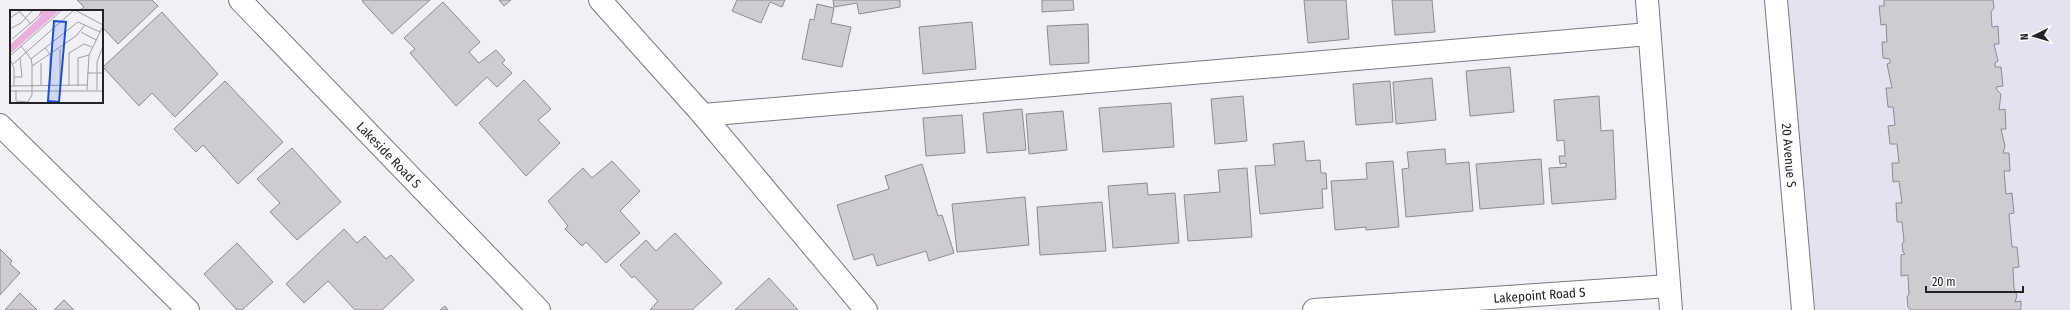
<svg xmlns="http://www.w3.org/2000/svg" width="2070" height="310" viewBox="0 0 2070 310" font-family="'Fira Sans Condensed',sans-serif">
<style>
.built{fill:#e2e2f0}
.building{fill:#cfccd1;stroke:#8e8b90}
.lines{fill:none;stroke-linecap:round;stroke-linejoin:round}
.minor-casing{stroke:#79797e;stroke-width:24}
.minor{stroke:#fff;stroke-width:22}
.labels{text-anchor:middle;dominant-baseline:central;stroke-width:3.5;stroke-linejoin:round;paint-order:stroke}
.street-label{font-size:13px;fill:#242426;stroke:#fff}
.inset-road{fill:none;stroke:#9e9ea3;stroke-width:1}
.view{fill:#1d4ed8;fill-opacity:0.15;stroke:#1d4ed8;stroke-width:2}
.inset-edge{fill:none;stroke:#242426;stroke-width:2}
</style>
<rect width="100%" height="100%" fill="#f0f0f7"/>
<path class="built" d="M 1776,0 L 2070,0 L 2070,310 L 1803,310 Z"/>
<path class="building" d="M 77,0 L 152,0 L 158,6 L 118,44 L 103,28 L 102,29 L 102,11 L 79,11 L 84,7 Z
M 363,0 L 430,0 L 392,34 L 362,1 Z
M 499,0 L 511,0 L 504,6 Z
M 737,0 L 785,0 L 782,7 L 770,2 L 761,23 L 732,11 Z
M 833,0 L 900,0 L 900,7 L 859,14 L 857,3 L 834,7 Z
M 1042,0 L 1073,0 L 1074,10 L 1042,12 Z
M 1304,0 L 1346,0 L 1349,39 L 1308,43 Z
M 1392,0 L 1432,0 L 1435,32 L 1395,35 Z
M 1884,0 L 1993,0 L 1994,8 L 1991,12 L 1992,27 L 1998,26 L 1999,44 L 1994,44 L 1998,61 L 1995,63 L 1995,67 L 2001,67 L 2003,86 L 1996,87 L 1997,90 L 2001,94 L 1999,110 L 2005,109 L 2006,129 L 2001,129 L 2005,146 L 2003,153 L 2009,153 L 2010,171 L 2004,171 L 2006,194 L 2012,193 L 2014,213 L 2009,214 L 2012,247 L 2017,247 L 2019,267 L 2013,268 L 2014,288 L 2017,296 L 2015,302 L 2021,301 L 2021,310 L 1911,310 L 1908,307 L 1907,297 L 1909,294 L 1908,275 L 1901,276 L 1901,255 L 1905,254 L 1903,252 L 1902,244 L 1904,241 L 1902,222 L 1897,222 L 1896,203 L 1902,203 L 1899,181 L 1893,182 L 1892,163 L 1899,163 L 1897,144 L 1890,144 L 1888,126 L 1895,125 L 1893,107 L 1888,107 L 1886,88 L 1892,88 L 1887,64 L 1890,63 L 1890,59 L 1883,58 L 1882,42 L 1887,42 L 1886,24 L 1881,25 L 1879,6 L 1884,6 Z
M 443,2 L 480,42 L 469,52 L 479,63 L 496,50 L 505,60 L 502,63 L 512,73 L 497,87 L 487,77 L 456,106 L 410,53 L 415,49 L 404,38 Z
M 817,4 L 834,8 L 831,23 L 851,27 L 842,67 L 802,59 L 810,19 L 814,20 Z
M 162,12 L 218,74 L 175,117 L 152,93 L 139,106 L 103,67 Z
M 972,22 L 976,69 L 923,74 L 919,27 Z
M 1088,24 L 1089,63 L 1050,65 L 1047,26 Z
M 1510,67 L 1514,112 L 1470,116 L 1466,71 Z
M 1432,78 L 1436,120 L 1396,124 L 1393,82 Z
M 524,80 L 551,109 L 538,120 L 560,143 L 526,176 L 479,123 Z
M 225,81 L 283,142 L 238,184 L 203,145 L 196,152 L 174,129 Z
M 1390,81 L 1393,122 L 1356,125 L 1353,84 Z
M 1243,96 L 1247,141 L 1215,144 L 1211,99 Z
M 1599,96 L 1601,131 L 1613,130 L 1616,199 L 1552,204 L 1549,168 L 1566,167 L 1566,163 L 1560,164 L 1559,156 L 1565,156 L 1564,140 L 1557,141 L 1554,100 Z
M 1171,103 L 1174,147 L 1103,152 L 1099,108 Z
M 1022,109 L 1026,150 L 987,153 L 983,113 Z
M 1063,111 L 1067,150 L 1029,154 L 1026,114 Z
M 962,115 L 965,153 L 926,156 L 923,118 Z
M 1304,141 L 1306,161 L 1320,160 L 1321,173 L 1326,173 L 1327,189 L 1322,189 L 1323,208 L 1260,214 L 1255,166 L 1275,165 L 1273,144 Z
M 292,148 L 341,202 L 297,240 L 270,212 L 280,203 L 257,179 Z
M 1445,149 L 1446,164 L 1469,162 L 1473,211 L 1406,217 L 1402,169 L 1409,168 L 1407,152 Z
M 1541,159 L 1544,204 L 1480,209 L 1476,164 Z
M 612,161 L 640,191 L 620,211 L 640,233 L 606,263 L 586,242 L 582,246 L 565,229 L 568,226 L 548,201 L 583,168 L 592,178 Z
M 1393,161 L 1399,227 L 1366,230 L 1366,227 L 1335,230 L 1331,181 L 1367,179 L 1366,163 Z
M 922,164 L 938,216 L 942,215 L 954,253 L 929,261 L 926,251 L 877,266 L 873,254 L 854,260 L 837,205 L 889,189 L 885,176 Z
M 1247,168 L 1252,237 L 1188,241 L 1184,195 L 1220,192 L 1218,170 Z
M 1147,183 L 1148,195 L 1175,193 L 1179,243 L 1113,248 L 1108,186 Z
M 1025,197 L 1029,245 L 957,252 L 952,204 Z
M 1102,202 L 1106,251 L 1040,255 L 1037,207 Z
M 344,229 L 357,243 L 365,236 L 386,259 L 391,255 L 414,280 L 382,310 L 355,310 L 328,281 L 304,303 L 286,284 Z
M 675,233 L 722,283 L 692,310 L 650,310 L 658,301 L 634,276 L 632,278 L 620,265 L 646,240 L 656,251 Z
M 237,243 L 273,282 L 242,310 L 237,310 L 204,274 Z
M 0,249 L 12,261 L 10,264 L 20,273 L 0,295 Z
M 769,278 L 798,310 L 735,310 Z
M 20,293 L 37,310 L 5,310 Z
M 64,300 L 74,310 L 54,310 Z
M 445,306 L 448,310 L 440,310 Z"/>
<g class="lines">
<defs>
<g id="minor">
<path id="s1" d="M 240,0 L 539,310"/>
<path d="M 600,0 L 703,115 L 866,310"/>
<path d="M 1647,0 L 1671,310"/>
<path id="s2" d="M 1776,0 L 1803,310"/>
<path d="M 703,115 L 1649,34"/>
<path d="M 0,125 L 188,310"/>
<path id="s3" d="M 1314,310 L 1669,286"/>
</g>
</defs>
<use href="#minor" class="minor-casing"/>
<use href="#minor" class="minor"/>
</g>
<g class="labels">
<g class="street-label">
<text stroke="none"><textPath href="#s1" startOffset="215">Lakeside Road S</textPath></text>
<text stroke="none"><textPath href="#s2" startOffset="156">20 Avenue S</textPath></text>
<text stroke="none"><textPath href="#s3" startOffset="226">Lakepoint Road S</textPath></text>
</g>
</g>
<g transform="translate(10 10)">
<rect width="93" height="93" fill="#f0f0f7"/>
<path d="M 32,0 L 50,0 L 0,44 L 0,35 L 30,7 Z" fill="#ebafde"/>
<path class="inset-road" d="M 65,0 L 93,15M 10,2 L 21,14M 0,8 L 12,0M 0,19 L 11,13 L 23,0M 71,22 L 86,30M 2,29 L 29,6 L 32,0M 11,36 L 21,49 L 22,54 L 22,85 L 17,93M 35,38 L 40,44 L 40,75M 0,46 L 52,0M 0,49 L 4,58 L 4,76M 21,49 L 68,12 L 90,22M 31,53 L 31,75M 3,54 L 64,0M 22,56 L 66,26 L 75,15M 77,63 L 93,63M 4,67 L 12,67 L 10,48M 0,76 L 77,75M 50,76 L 50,39M 59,76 L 59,43 L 74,34 L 82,37M 68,76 L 68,48 L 79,45M 6,80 L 6,91 L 18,92M 77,80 L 79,45 L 93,16M 87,80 L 87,52 L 93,36M 0,81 L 93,81"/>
<path class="view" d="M 44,11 L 56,12 L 49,92 L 38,91 Z"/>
<rect width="93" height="93" class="inset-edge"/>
</g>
<g transform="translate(2034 36) rotate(265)" stroke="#ffffff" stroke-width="3" paint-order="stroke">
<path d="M0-3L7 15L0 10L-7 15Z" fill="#242426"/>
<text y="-6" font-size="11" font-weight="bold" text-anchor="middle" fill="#242426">N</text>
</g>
<path d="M1926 286v6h97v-6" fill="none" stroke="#242426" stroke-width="2"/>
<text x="1932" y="286" font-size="12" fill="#242426" stroke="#ffffff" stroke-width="3" paint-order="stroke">20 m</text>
</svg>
